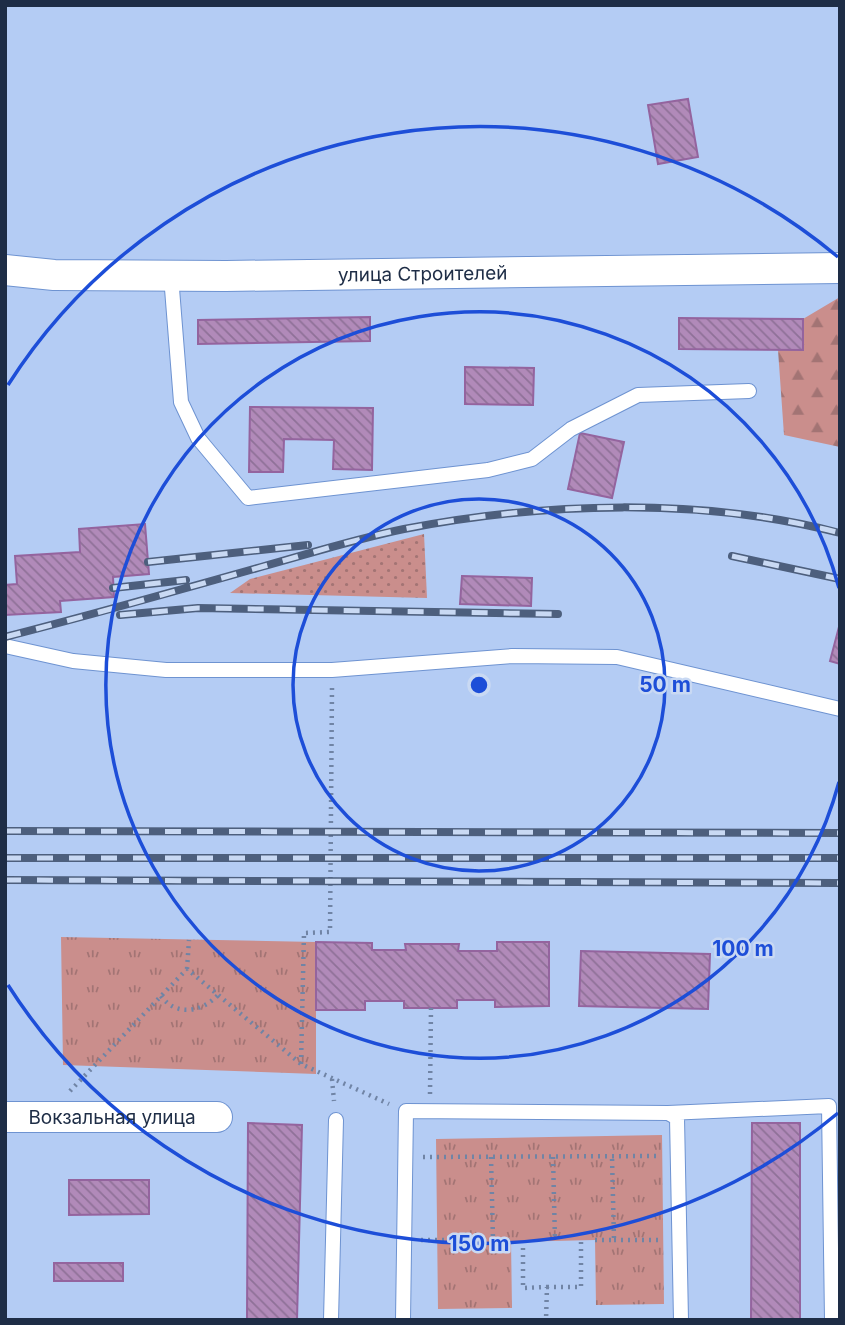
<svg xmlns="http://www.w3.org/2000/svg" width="845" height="1325" viewBox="0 0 845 1325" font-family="Inter,sans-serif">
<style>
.grass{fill:url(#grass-dots)}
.forest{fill:url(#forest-firs)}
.park{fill:url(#park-tufts)}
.building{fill:url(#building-back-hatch);stroke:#94649e;stroke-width:2}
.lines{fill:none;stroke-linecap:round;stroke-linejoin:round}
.service-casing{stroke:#6e93d1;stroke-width:16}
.minor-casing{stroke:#6e93d1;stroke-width:32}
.path{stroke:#7084a5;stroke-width:4.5;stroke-dasharray:2 5;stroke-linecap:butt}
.service{stroke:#fff;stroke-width:14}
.minor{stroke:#fff;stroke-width:30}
.rail-casing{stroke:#4d5f7d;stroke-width:8}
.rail{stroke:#c9d9f3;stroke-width:5;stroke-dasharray:16;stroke-linecap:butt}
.ring{fill:none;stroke:#1d4ed8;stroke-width:3.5}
.labels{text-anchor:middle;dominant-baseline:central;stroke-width:5;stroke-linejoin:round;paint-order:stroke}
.street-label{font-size:19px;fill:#1e2d46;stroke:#c9d9f3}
.centre{fill:#1d4ed8;stroke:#c9d9f3;stroke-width:3.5}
.ring-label{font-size:21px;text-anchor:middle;font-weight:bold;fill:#1d4ed8;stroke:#c9d9f3;stroke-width:5;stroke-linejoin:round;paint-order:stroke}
</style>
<defs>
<pattern id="grass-dots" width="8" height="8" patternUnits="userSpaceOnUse" patternTransform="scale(1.75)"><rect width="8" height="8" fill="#ca8e8c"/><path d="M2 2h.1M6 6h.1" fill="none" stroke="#a37474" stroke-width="1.8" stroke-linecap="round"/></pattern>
<pattern id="forest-firs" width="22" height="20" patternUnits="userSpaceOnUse" patternTransform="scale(1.75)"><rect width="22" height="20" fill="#ca8e8c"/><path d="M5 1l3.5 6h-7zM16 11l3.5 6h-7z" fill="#a37474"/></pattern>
<pattern id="park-tufts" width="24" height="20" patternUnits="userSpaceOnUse" patternTransform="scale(1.75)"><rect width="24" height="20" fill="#ca8e8c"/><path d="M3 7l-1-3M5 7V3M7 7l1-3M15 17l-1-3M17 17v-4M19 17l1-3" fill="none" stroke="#a37474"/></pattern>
<pattern id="building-back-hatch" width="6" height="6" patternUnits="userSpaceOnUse" patternTransform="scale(1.75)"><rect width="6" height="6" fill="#b18ab9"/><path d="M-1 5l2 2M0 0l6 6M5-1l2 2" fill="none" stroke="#8f7198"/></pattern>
</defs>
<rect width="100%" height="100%" fill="#b4ccf4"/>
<path class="grass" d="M 424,534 L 427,598 L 230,593 L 250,579 Z"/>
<path class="forest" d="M 840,297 L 840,447 L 784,435 L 778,350 L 803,350 L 803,319 Z"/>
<path class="park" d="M 61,937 L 316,942 L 316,1074 L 63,1065 Z
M 662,1135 L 664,1304 L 596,1305 L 595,1240 L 511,1242 L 512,1308 L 438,1309 L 436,1139 Z"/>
<path class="building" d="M 688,99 L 698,157 L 658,164 L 648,105 Z
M 370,317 L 370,341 L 198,344 L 198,320 Z
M 679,318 L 803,319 L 803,350 L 679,349 Z
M 465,367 L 534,368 L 533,405 L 465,404 Z
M 250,407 L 373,408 L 372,470 L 333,469 L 334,440 L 284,439 L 283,472 L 249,472 Z
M 580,433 L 624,442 L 612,498 L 568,489 Z
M 145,524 L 149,574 L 113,577 L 114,597 L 60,601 L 61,612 L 5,615 L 5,585 L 17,584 L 15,556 L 80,552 L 79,529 Z
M 462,576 L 532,578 L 531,606 L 460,604 Z
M 840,623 L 840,664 L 830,661 Z
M 316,942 L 372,943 L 372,950 L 406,950 L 405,944 L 459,944 L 458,951 L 497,951 L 497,942 L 549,942 L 549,1006 L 495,1007 L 495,1000 L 457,1000 L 457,1008 L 404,1008 L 404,1001 L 365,1001 L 365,1010 L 316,1010 Z
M 581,951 L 710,954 L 708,1009 L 579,1006 Z
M 248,1123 L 302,1125 L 297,1320 L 247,1320 Z
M 752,1123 L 800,1123 L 800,1320 L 751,1320 Z
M 69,1180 L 149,1180 L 149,1214 L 69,1215 Z
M 54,1263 L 123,1263 L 123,1281 L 54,1281 Z"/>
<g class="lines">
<defs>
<path id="service" d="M 171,276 L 181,402 L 198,438 L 248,498 L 488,470 L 532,459 L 571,429 L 638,395 L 749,391
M 5,646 L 73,661 L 166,670 L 332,670 L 512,656 L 617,657 L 840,709
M 668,1113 L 829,1106 L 832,1320
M 331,1320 L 336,1120
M 403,1320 L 406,1111 L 668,1113 L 677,1118 L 681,1320"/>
<g id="minor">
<path id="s1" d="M 5,270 L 54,275 L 226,276 L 840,268"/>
<path id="s2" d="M 5,1117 L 217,1117"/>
</g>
</defs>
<use href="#service" class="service-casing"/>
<use href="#minor" class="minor-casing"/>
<path class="path" d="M 187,969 L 189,940
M 161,996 C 176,1017 202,1012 218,995
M 301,1064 L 304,933 L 330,932 L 332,688
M 332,1079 L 334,1101
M 70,1091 L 187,969 L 301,1064 L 389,1104
M 430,1094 L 431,1008
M 423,1157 L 659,1156
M 491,1157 L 493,1240 L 511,1241
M 553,1157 L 555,1241
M 421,1240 L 493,1240
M 595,1240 L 614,1240 L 612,1157
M 614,1240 L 662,1240
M 523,1241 L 523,1288 L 547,1287 L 546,1320
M 547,1287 L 581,1287 L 581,1241"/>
<use href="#service" class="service"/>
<use href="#minor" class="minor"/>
<defs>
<path id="rail" d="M 732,556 L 840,579
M 148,562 L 308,545
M 113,588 L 186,580
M 120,615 L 198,608 L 558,614
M 5,637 C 91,615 176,591 261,567 C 308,554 355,539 404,529 C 542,502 703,497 840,533
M 5,831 L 840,833
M 5,858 L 840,858
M 5,880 L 840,883"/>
</defs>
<use href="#rail" class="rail-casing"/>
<use href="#rail" class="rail"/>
</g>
<g class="ring">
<circle cx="479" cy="685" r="186"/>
<path d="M839 782A373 373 0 1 1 839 588"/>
<path d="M838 1113A559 559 0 0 1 8 985M8 385A559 559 0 0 1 838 257"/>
</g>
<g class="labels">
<g class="street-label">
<text stroke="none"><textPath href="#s1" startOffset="418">улица Строителей</textPath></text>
<text stroke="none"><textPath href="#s2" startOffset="107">Вокзальная улица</textPath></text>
</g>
</g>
<circle cx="479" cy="685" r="10" class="centre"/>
<g class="ring-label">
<text x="665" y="692">50 m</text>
<text x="743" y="956">100 m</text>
<text x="479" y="1251">150 m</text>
</g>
<rect width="845" height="1325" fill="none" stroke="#1e2d46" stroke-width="14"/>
</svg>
